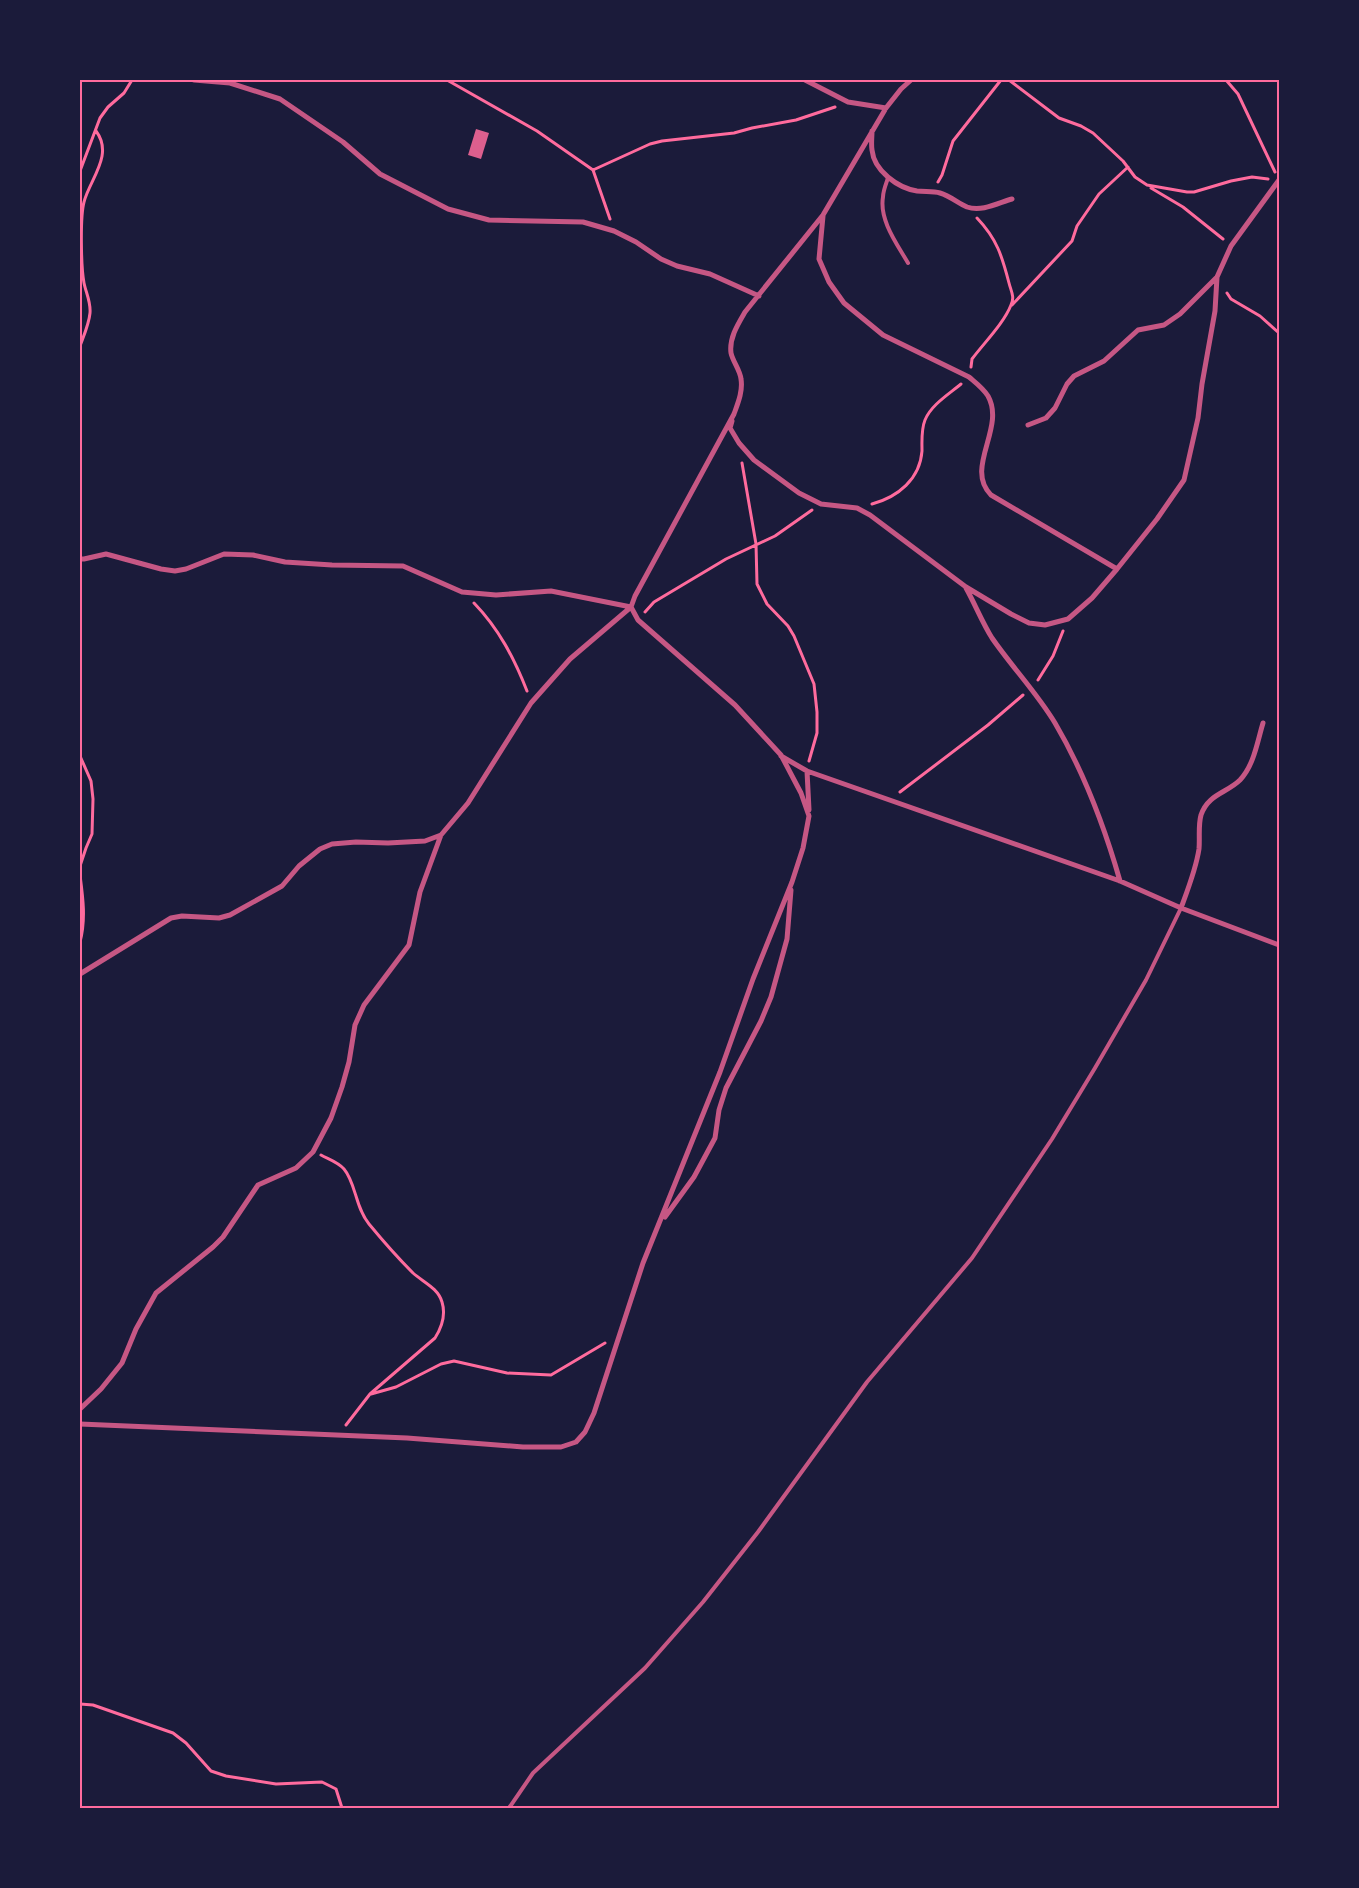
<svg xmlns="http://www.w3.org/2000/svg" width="1359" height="1888" viewBox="0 0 1359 1888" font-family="Spectral,serif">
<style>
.building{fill:#dd5f8e}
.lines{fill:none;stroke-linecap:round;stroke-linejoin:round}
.path{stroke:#ff6b9d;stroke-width:3}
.service{stroke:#c65784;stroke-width:4}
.minor{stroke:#c65784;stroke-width:5}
.neatline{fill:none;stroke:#ff6b9d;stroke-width:2}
</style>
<rect width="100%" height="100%" fill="#1b1b3a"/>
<path class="building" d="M 476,129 L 489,133 L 481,159 L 468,155 Z"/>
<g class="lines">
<path class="path" d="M 447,80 L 537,131 L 593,170 L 610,219
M 1009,80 L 1059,118 L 1081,126 L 1093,133 L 1123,161 L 1135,177 L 1147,185 L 1187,192 L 1194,192 L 1231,181 L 1252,177 L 1268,179
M 1226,80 L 1238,94 L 1275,172
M 593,170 L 650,144 L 662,141 L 734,133 L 752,128 L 796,120 L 835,107
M 80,171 L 100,118 L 108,107 L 124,93 L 132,80
M 938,182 L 942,175 L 953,141 L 1001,80
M 1151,188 L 1183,207 L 1223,239
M 1227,293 L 1231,299 L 1260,316 L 1279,333
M 1012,305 L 1072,241 L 1077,226 L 1099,194 L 1128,167
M 80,346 C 84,335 89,324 90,313 C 91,302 86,293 84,283 C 81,267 80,217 84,202 C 90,179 114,155 96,131
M 971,367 L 972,359 C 984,343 1004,323 1011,305 C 1015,297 1011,291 1009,283 C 1002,256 997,239 977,218
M 742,463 L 756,544 L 757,584 L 767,604 L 788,626 L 794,636 L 814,684 L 817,712 L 817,733 L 809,761
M 872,504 C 898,497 920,479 922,451 C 922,441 921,430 925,420 C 931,405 949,394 961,384
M 474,603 C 499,629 514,658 527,691
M 645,612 L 654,602 L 726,559 L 775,536 L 812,510
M 1038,680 L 1053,656 L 1063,631
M 80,756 L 91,781 L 93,799 L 92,834 L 86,848 L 80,866
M 900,792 L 988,725 L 1023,695
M 80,875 C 83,898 86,919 80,942
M 321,1155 C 328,1159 338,1162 344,1169 C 356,1183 355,1207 369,1224 C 383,1241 397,1257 413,1273 C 423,1282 438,1288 442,1302 C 446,1315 442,1327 435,1338 L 370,1394 L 346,1425
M 371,1394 L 396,1387 L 441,1364 L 454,1361 L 507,1373 L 551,1375 L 605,1343
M 80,1704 L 93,1705 L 173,1733 L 186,1743 L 211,1771 L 226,1776 L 276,1784 L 322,1782 L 336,1789 L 342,1808"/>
<path class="service" d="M 888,178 C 886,184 883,191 883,197 C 879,220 897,244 908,263
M 509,1808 L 533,1773 L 645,1668 L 703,1602 L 758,1532 L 867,1382 L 972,1258 L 1052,1139 L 1095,1068 L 1146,980 L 1181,908"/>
<path class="minor" d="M 194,80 L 230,83 L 280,99 L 343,142 L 380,174 L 448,209 L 489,220 L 583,222 L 614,231 L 636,242 L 661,259 L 677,266 L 710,274 L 759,296
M 805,80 L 848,102 L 886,108
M 872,131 C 872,137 871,144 872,150 C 874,171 898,188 917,191 C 925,192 933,191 940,193 C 950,196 958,203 967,207 C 982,212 998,203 1012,199
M 823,216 L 819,259 L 829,282 L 844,303 L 883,335 L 969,377 C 976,383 983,388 988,396 C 1006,428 964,468 991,495 L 1117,569
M 732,421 L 730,428 L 739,443 L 754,460 L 799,493 L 821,504 L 857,508 L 870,515 L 966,587 L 1011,614 L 1029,623 L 1045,625 L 1068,619 L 1092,598 L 1117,569 L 1157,519 L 1184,480 L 1198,418 L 1202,384 L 1215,311 L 1217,277 L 1231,246 L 1279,180
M 1028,425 L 1046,418 L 1055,408 L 1067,384 L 1074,376 L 1104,361 L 1138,330 L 1164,325 L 1180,314 L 1217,277
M 80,559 L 84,559 L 106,554 L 161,569 L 175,571 L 186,569 L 224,554 L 253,555 L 285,562 L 332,565 L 403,566 L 462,592 L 496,595 L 551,591 L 631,607
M 966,588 C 975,604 982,622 992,638 C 1012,667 1037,693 1055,723 C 1085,774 1104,825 1120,881
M 781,756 L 807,771 L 1120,881 L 1181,908 L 1279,945
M 807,771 L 809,810
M 1181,908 C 1188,889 1196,869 1199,849 C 1200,838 1198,826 1201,815 C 1208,794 1227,793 1240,780 C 1254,765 1257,743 1263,723
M 80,974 L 171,918 L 182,916 L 219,918 L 230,915 L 282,886 L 299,866 L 320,849 L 332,844 L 356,842 L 388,843 L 425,841 L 441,835
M 665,1217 L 694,1177 L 715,1138 L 719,1110 L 726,1088 L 761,1021 L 771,997 L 787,939 L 791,890
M 80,1409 L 101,1389 L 122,1363 L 136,1329 L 156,1293 L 213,1247 L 223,1237 L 258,1185 L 296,1168 L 313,1152 L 331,1118 L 342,1087 L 349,1062 L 355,1025 L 364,1005 L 409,945 L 420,892 L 441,835 L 468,803 L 531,703 L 570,659 L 631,607
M 80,1424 L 407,1438 L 523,1447 L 561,1447 L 576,1442 L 585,1432 L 594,1413 L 643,1263 L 720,1072 L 753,979 L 792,882 L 803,848 L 809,816 L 801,793 L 781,755 L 735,705 L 638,620 L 631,607 L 635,596 L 734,414 C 738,403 743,391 741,379 C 740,370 733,362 731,353 C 729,338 738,324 745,312 L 823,215 L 886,108 L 901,89 L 911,80"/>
</g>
<rect width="1359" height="1888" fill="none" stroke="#1b1b3a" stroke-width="162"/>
<rect x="81" y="81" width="1197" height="1726" class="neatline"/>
</svg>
